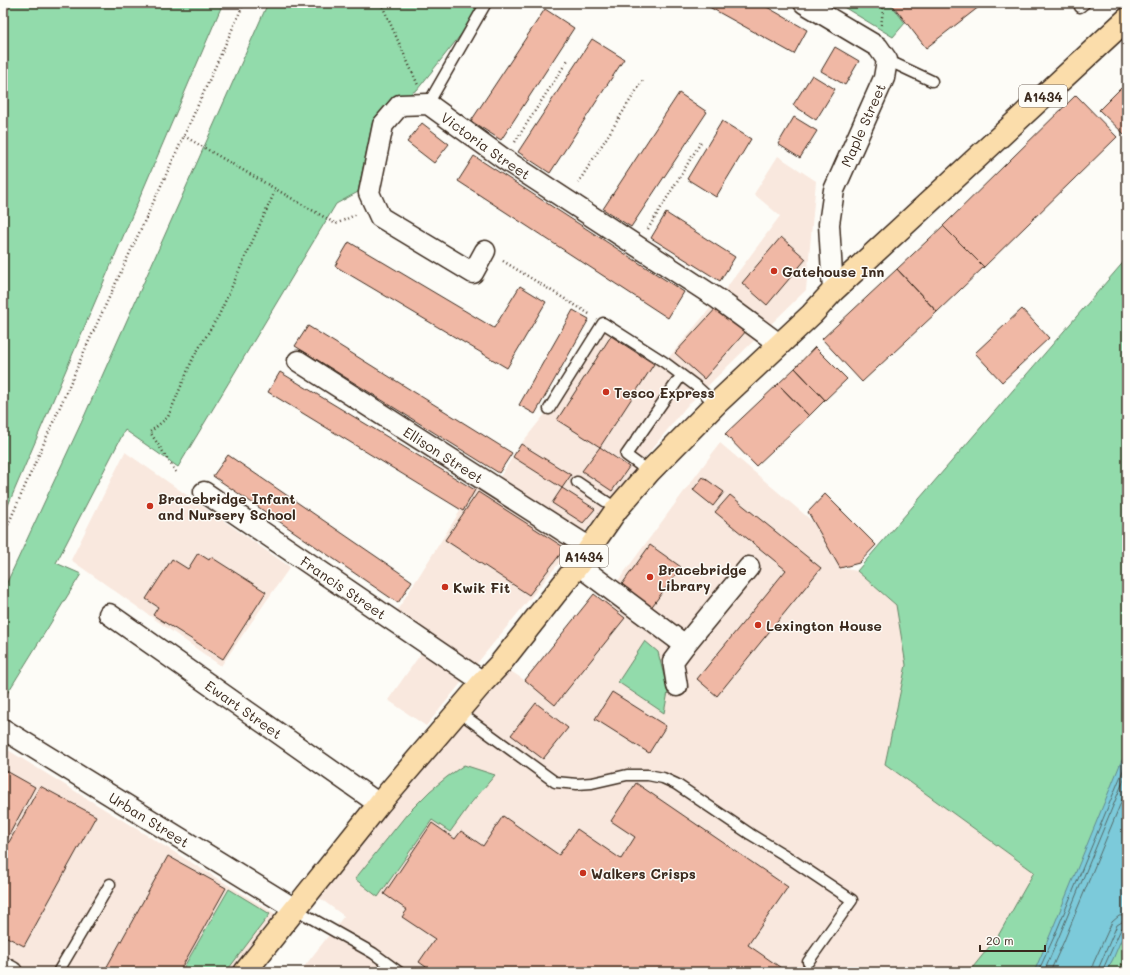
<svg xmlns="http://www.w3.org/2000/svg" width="1130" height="975" viewBox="0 0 1130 975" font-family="Mali,sans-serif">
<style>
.built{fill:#f9e8de}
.green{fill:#92dbab;stroke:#668264}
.water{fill:#7ccada;stroke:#628a8f}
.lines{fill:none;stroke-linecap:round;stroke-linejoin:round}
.shore{stroke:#556a69;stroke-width:1}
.building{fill:#f0b8a5;stroke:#3b2a1e}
.lane-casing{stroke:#3b2a1e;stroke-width:13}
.street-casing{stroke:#3b2a1e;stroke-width:23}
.primary-casing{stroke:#3b2a1e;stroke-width:25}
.path{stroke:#3b2a1e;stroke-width:2.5;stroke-dasharray:1 3;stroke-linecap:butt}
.lane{stroke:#fdfcf7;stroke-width:10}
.street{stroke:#fdfcf7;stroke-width:20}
.primary{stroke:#fbddab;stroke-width:22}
.poi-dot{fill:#c8321e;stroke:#fdfcf7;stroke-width:1.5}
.labels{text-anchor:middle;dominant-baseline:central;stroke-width:3;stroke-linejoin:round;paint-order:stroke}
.shield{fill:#fdfcf7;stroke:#75695f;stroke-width:1}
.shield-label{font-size:13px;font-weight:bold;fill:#3b2a1e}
.street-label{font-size:14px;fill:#3b2a1e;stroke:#fdfcf7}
.poi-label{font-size:14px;font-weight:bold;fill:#3b2a1e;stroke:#fdfcf7;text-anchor:start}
</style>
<rect width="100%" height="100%" fill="#fdfcf7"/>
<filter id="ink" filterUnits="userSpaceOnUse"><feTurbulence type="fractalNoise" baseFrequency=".025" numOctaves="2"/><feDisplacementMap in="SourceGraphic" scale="8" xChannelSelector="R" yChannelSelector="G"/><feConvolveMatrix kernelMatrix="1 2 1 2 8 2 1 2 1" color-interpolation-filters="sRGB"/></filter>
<g filter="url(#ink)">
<path class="built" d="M 778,156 L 816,181 L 806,290 L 686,407 L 426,726 L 388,700 L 427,645 L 391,620 L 481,478 L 494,486 L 521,444 L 549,409 L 603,323 L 665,362 L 718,299 L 780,216 L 754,194 Z
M 720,443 L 824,531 L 840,568 L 857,571 L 896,605 L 906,665 L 885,764 L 1034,872 L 998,936 L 969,972 L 300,972 L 344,916 L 310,891 L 500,664 L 538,689 Z
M 125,452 L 290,567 L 221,666 L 71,560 Z
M 3,747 L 277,915 L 230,972 L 3,972 Z"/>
<path class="green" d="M 3,3 L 223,3 L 3,517 Z
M 268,3 L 486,3 L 417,90 L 402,98 L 373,120 L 358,192 L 336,204 L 178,467 L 125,430 L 56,563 L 81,574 L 5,697 L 3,695 L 3,591 L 83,419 Z
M 837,3 L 890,3 L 905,23 L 893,37 Z
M 1127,258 L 1127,972 L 969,972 L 998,936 L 1034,872 L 885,764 L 906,665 L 896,605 L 857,571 Z
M 645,641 L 658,652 L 668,692 L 664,713 L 618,682 Z
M 464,765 L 495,775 L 471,803 L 450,832 L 432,820 L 378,897 L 355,879 L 407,814 L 430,791 L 447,777 Z
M 229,889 L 270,914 L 226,972 L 181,972 Z"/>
<path class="water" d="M 1127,752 L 1127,926 L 1113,959 L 1106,972 L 1034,972 L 1050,935 L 1121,762 Z"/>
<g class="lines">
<path class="shore" d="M 1038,972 L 1054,937 L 1127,761
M 1044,972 L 1058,939 L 1127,772
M 1050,972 L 1064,941 L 1127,788
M 1092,972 L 1093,964 L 1112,922 L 1119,916 L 1127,915
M 1098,972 L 1099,967 L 1117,925 L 1122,922 L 1127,921
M 1103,972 L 1103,969 L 1121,929 L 1124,926 L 1127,926"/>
</g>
<path class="building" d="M 702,3 L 760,3 L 807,30 L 794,54 Z
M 891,3 L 984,3 L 926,48 Z
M 545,9 L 574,28 L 501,140 L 471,121 Z
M 592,39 L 624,59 L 550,173 L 518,152 Z
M 835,47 L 859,61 L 845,85 L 821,71 Z
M 812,75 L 835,89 L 816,120 L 793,105 Z
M 1121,88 L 1127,94 L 1127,135 L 1126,136 L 1099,110 Z
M 679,93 L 707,112 L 631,227 L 603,209 Z
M 1076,95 L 1117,137 L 984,267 L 943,226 Z
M 794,117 L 817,131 L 800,158 L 778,144 Z
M 722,121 L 751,139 L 716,197 L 687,179 Z
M 422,123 L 449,144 L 434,163 L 407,142 Z
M 474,156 L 684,292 L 668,318 L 458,181 Z
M 666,213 L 735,257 L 720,281 L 651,238 Z
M 943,226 L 984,267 L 937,312 L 897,269 Z
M 781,237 L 806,259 L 767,305 L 742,283 Z
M 349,242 L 494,328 L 520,286 L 546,302 L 507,368 L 335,266 Z
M 897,269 L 937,312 L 862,382 L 822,339 Z
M 719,305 L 747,330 L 704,379 L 675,353 Z
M 1022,309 L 1049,338 L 1002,382 L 975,353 Z
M 573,310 L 589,319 L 535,414 L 519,405 Z
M 308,326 L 512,453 L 499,473 L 295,346 Z
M 611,336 L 654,364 L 600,447 L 557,420 Z
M 815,347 L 847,379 L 825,400 L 795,368 Z
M 795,368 L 825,400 L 809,416 L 778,384 Z
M 280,372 L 475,490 L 463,511 L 268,392 Z
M 778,384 L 809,416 L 756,466 L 725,434 Z
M 521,444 L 571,475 L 562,488 L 513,457 Z
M 600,447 L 629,467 L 612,491 L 582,471 Z
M 228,455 L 412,581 L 398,603 L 213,476 Z
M 703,477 L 724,492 L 713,506 L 693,490 Z
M 562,488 L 595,509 L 583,523 L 552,503 Z
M 478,492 L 565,548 L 529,595 L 445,540 Z
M 825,494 L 876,545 L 859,563 L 840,568 L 808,512 Z
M 730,495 L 821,568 L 717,696 L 697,679 L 786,570 L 715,512 Z
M 650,545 L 681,567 L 650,609 L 620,587 Z
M 198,553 L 209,560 L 211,557 L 266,592 L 223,659 L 153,615 L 158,607 L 146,599 L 172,559 L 188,569 Z
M 594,594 L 625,618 L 555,705 L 525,680 Z
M 612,692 L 666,726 L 649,753 L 595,719 Z
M 536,703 L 568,728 L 543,759 L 511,735 Z
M 3,769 L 35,787 L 3,846 Z
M 636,783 L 788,887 L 748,945 L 787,972 L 433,972 L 419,962 L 435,939 L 402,917 L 407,910 L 384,894 L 432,823 L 455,839 L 461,831 L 483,846 L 503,816 L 559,855 L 577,829 L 621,859 L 635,837 L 611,821 Z
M 40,786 L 96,816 L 24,946 L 3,935 L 3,853 Z
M 168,856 L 226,888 L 179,972 L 104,972 Z"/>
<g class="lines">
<defs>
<path id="lane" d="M 1080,7 L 1085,3
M 887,60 L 932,81
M 428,104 L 486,3
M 549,409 L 603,323 L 664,362 L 696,386 L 716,404
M 649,472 L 626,455 L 681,376
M 577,482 L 617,509
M 459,712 L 555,782 L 577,784 L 592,783 L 627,775 L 648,775 L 663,778 L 676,784 L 750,834 L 783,854 L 852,900 L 808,962
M 295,909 L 373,953 L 399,972
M 58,972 L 110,884"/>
<g id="street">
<path d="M 804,3 L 878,47 L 887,60 L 884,78 L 834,190 L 829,224 L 833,291"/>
<path id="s1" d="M 485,251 L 473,273 L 380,217 L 369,193 L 383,125 L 400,105 L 428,104 L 504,159 L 718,299 L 779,344"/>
<path id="s2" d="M 298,361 L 590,548"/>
<path id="s3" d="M 204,492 L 483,682"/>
<path d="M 578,565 L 685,645 L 749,567"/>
<path id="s4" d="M 109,614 L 379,804"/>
<path d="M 677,686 L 673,661 L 685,645"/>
<path id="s5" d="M 3,729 L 295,909"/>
<path d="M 3,967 L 12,972"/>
</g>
<path id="primary" d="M 245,972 L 379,804 L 483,682 L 500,664 L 578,565 L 617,509 L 649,472 L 716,404 L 812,314 L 833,291 L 1127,19"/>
</defs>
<use href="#lane" class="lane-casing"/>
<use href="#street" class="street-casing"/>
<use href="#primary" class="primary-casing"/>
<path class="path" d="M 381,3 L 418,85
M 881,25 L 884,3
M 184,136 L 336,224 L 357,214
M 515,142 L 569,58
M 578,183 L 643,80
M 648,229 L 701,142
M 503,261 L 591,315
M 176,472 L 150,432 L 168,417 L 193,358 L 219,315 L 276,189
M 3,536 L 88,343 L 184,136 L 244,3
M 1118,972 L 1127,954"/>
<use href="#lane" class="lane"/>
<use href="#street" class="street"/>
<use href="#primary" class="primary"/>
</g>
</g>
<g class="poi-dot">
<circle cx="774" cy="271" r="4"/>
<circle cx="606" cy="392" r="4"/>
<circle cx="150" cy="506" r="4"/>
<circle cx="650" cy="577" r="4"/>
<circle cx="445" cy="587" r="4"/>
<circle cx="758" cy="625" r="4"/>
<circle cx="583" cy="873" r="4"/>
</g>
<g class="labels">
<g class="shield">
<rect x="1019" y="85" width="48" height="22" rx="3"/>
<rect x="560" y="545" width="48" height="22" rx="3"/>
</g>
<g class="shield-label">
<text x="1043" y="96">A1434</text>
<text x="584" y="556">A1434</text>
</g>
<g class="street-label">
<text transform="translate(863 125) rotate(-66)">Maple Street</text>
<text stroke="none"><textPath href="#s1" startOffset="355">Victoria Street</textPath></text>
<text stroke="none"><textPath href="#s2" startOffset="173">Ellison Street</textPath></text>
<text stroke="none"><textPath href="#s3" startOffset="169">Francis Street</textPath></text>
<text stroke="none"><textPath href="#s4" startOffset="165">Ewart Street</textPath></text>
<text stroke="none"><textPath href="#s5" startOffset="172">Urban Street</textPath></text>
</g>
<g class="poi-label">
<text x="782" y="271">Gatehouse Inn</text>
<text x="614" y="392">Tesco Express</text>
<text x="158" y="498">Bracebridge Infant<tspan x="158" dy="16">and Nursery School</tspan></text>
<text x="658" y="569">Bracebridge<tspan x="658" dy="16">Library</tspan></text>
<text x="453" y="587">Kwik Fit</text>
<text x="766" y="625">Lexington House</text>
<text x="591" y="873">Walkers Crisps</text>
</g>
</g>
<rect width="1130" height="975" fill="none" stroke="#fdfcf7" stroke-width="16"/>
<rect x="8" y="8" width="1114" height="959" fill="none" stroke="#3b2a1e" stroke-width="1.5" filter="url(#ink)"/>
<path d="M980 945v6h65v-6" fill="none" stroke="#3b2a1e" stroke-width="2"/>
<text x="986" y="945" font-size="12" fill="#3b2a1e" stroke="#fdfcf7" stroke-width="3" paint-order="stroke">20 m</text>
</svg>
